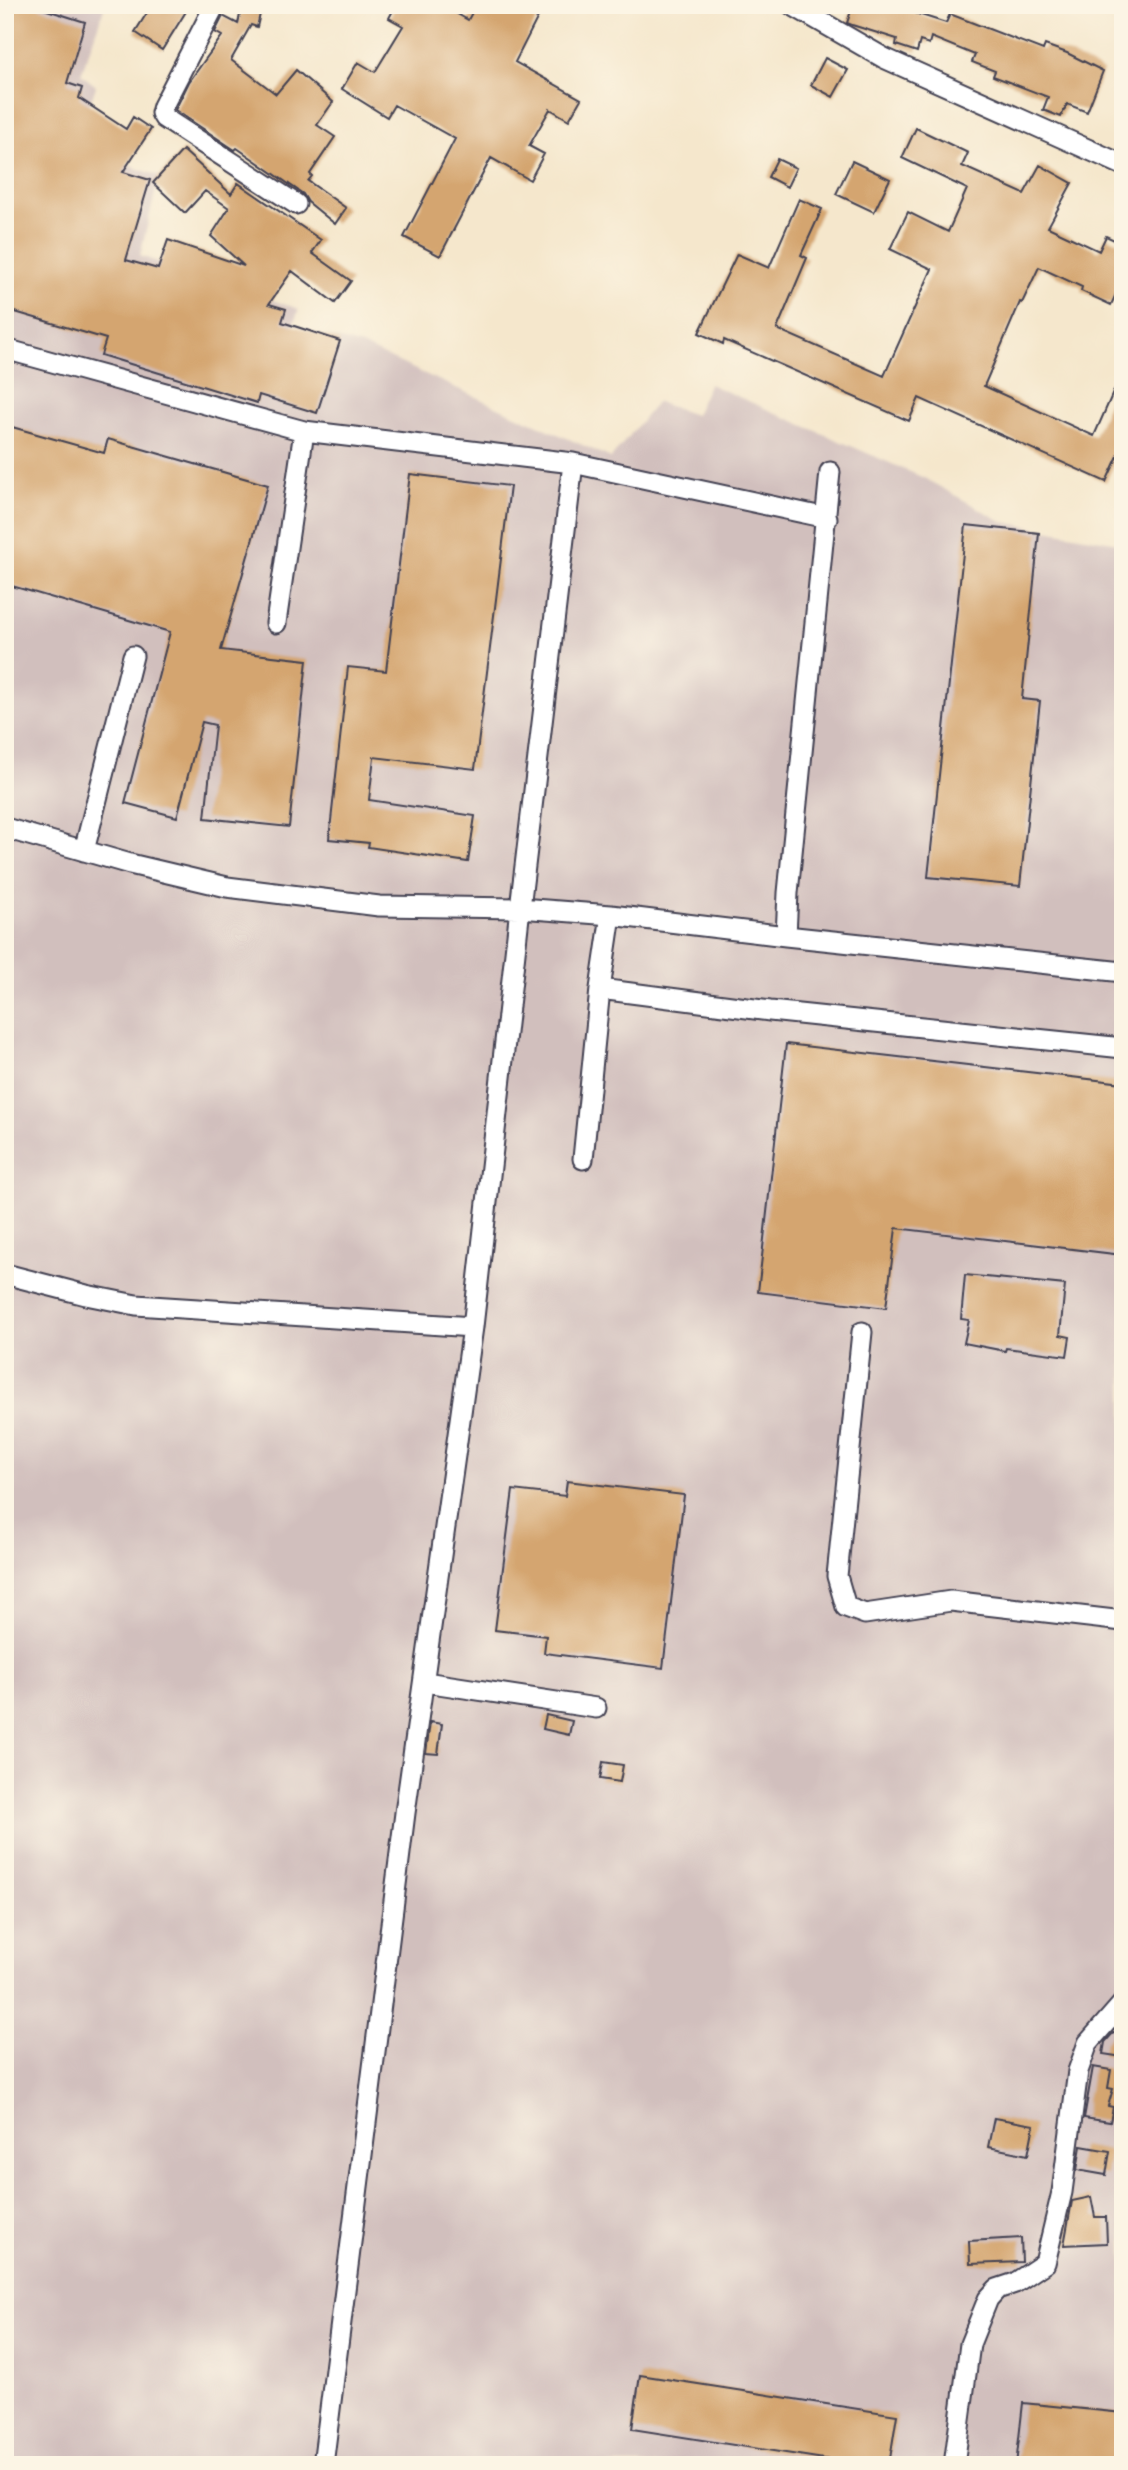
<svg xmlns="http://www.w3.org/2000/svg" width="1128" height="2470" viewBox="0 0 1128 2470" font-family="'Playpen Sans',sans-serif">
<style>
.industrial{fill:#d1bfbd}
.building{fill:#d4a570}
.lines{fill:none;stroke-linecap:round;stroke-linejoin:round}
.minor-casing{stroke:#424051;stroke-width:23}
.minor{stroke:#fff;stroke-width:19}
</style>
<rect width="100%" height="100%" fill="#fcf5e5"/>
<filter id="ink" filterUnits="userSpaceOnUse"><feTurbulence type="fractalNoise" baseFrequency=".0143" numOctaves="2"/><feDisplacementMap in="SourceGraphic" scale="14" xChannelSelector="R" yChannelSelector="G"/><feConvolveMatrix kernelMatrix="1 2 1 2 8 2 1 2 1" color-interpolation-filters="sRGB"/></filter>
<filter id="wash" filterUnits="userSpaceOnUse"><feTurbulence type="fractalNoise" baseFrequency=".00686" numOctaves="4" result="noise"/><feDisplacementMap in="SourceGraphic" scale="28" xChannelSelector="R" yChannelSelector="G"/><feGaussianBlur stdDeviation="1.57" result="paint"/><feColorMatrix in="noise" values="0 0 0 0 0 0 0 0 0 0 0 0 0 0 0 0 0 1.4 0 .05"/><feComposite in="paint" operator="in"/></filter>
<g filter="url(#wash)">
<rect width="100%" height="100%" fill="#f5e7cc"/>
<path class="industrial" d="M 5,5 L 105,5 L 81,74 L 96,86 L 75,147 L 159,176 L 140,256 L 299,309 L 293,326 L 365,347 L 611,458 L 657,402 L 695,415 L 709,384 L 924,478 L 1003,522 L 1123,544 L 1123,2465 L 5,2465 Z"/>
<g id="blocks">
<path class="building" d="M 5,5 L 31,5 L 85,22 L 67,83 L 82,88 L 79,98 L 126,129 L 133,117 L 151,129 L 123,172 L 150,180 L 126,260 L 158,269 L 168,240 L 244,266 L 211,236 L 229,208 L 205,191 L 185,213 L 153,183 L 183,150 L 231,194 L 238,183 L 321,240 L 312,253 L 351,281 L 335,303 L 292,271 L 269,304 L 286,309 L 282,322 L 340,341 L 317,413 L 259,395 L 257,403 L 101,355 L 106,339 L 5,309 Z
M 152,5 L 190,5 L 162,50 L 135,32 Z
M 242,5 L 262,5 L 257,27 L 251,25 L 231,60 L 276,94 L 296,70 L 333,102 L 317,125 L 335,137 L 310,174 L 312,176 L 308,181 L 346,208 L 335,224 L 308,202 L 303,194 L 237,148 L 235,150 L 175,110 L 189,82 L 222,36 L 215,32 L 223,16 L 238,24 Z
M 396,5 L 441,5 L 468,20 L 476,5 L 544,5 L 515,62 L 581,99 L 569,120 L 550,109 L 529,146 L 544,154 L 530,180 L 491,158 L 440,256 L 404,237 L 455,139 L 394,105 L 387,117 L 342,89 L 358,62 L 375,72 L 403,26 L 389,18 Z
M 853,5 L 890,5 L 946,23 L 950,14 L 1043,50 L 1045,45 L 1067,53 L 1103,71 L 1087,112 L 1067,104 L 1061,117 L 1043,110 L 1048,97 L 993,76 L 995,71 L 972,62 L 975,55 L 931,37 L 929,44 L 920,41 L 917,52 L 896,45 L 897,39 L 852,25 L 847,23 Z
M 825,58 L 848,70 L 833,97 L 811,85 Z
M 916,128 L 968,153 L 962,166 L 1024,194 L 1040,165 L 1072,183 L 1048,227 L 1099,251 L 1106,236 L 1123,244 L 1123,297 L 1116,294 L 1111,305 L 1081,291 L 1082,287 L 1039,267 L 1022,303 L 1020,302 L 984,386 L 1094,436 L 1123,370 L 1123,445 L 1106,482 L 919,398 L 909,421 L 724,340 L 723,344 L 699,333 L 737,254 L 769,268 L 799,199 L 822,209 L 801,255 L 807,258 L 777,329 L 884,376 L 932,269 L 890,249 L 908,212 L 948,232 L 967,189 L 902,158 Z
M 777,159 L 796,168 L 787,187 L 768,177 Z
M 852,161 L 890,179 L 874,212 L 836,194 Z
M 5,425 L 104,453 L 108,439 L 268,485 L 221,650 L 307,660 L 289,827 L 205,818 L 215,725 L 202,722 L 177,817 L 125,803 L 170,632 L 5,584 Z
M 410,474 L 510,486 L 475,769 L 374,757 L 369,800 L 475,816 L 468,862 L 368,847 L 369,843 L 329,839 L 348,667 L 386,671 Z
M 966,525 L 1039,533 L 1022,699 L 1040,701 L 1020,886 L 928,877 Z
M 786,1044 L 1123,1083 L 1123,1255 L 896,1228 L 886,1308 L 758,1292 Z
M 965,1275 L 1065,1285 L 1060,1335 L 1070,1337 L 1067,1356 L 1006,1348 L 1005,1351 L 964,1343 L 969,1320 L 961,1319 Z
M 567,1481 L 684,1495 L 663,1668 L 544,1653 L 546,1636 L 495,1630 L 513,1490 L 565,1496 Z
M 546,1715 L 572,1721 L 569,1735 L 543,1729 Z
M 430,1722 L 442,1724 L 438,1754 L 426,1753 Z
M 603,1762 L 623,1765 L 620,1782 L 600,1779 Z
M 1113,2033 L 1123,2035 L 1123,2057 L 1103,2054 L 1105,2042 Z
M 1093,2067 L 1111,2070 L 1108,2088 L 1113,2089 L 1108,2106 L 1113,2107 L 1110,2122 L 1084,2118 Z
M 994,2118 L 1034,2125 L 1028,2155 L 988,2147 Z
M 1081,2146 L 1110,2151 L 1106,2175 L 1077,2170 Z
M 1091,2197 L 1095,2217 L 1106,2217 L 1107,2243 L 1064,2245 L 1072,2201 Z
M 1021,2238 L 1022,2262 L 970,2264 L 969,2241 Z
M 640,2375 L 897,2415 L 889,2465 L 862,2465 L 632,2429 Z
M 1023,2403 L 1123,2413 L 1123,2465 L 1016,2465 Z"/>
</g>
</g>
<g filter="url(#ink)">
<use href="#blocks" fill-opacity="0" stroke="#424051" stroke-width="2"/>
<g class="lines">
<defs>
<path id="minor" d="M 215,5 L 163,106 L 161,113 L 164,118 L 296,204
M 792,5 L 884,58 L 1123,165
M 5,349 L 304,431 L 573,463 L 827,518
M 276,623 L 304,431
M 5,828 L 130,864 L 227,887 L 379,906 L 520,908 L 611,915 L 786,936 L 1123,972
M 84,851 L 133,656
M 786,936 L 788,893 L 830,472
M 600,989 L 770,1011 L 1123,1048
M 583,1159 L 600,989 L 611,915
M 5,1274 L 86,1295 L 136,1305 L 473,1327
M 862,1332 L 837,1576 L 846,1607 L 865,1614 L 951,1601 L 1123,1621
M 425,1682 L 596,1708
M 323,2465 L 405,1813 L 473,1327 L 520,908 L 573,463
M 954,2465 L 970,2344 L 988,2299 L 997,2289 L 1015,2283 L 1045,2263 L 1062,2192 L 1078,2071 L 1088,2043 L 1123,2003"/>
</defs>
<use href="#minor" class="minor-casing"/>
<use href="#minor" class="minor"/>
</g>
</g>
<rect width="1128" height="2470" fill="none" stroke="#fcf5e5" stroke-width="28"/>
</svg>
